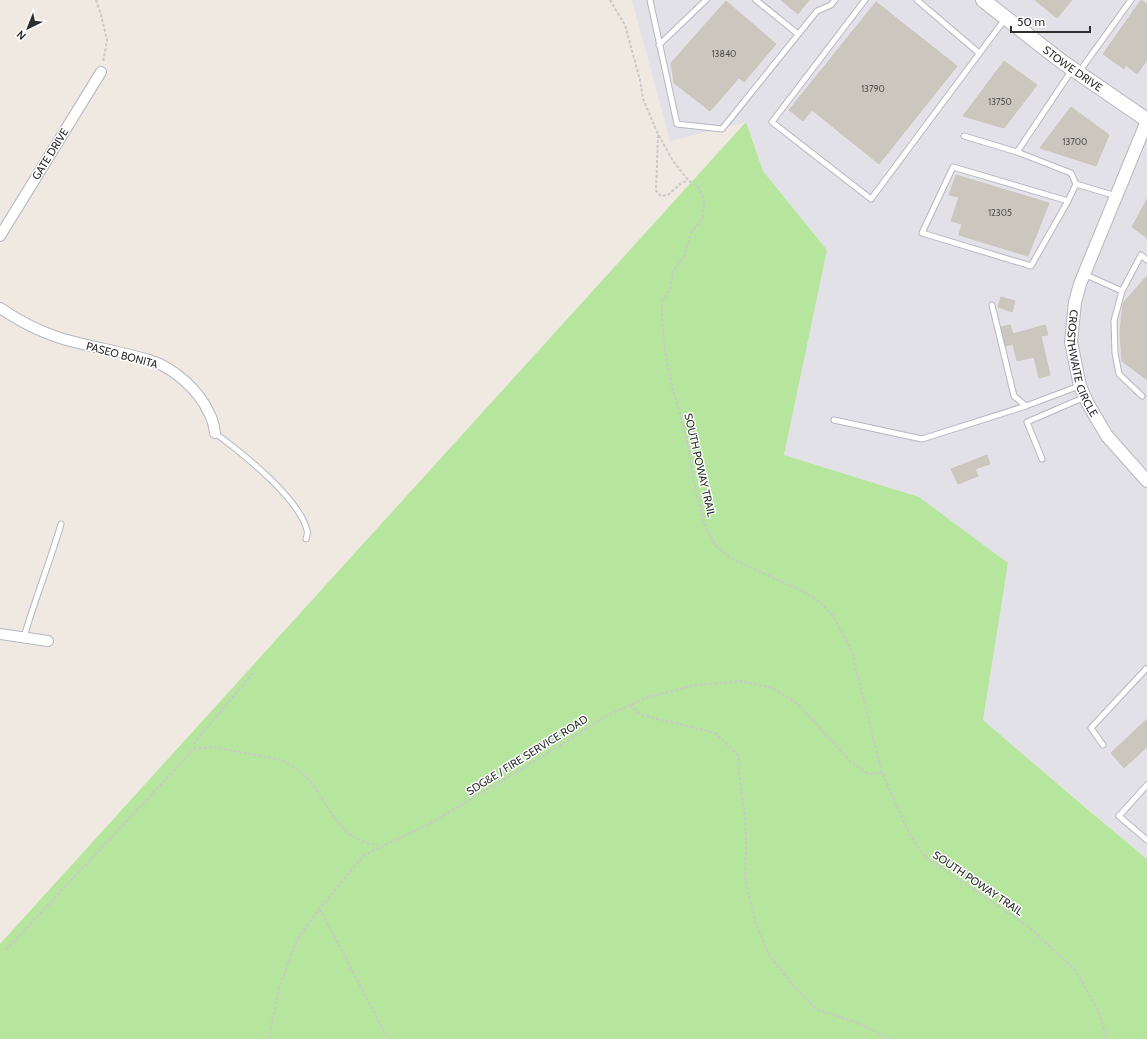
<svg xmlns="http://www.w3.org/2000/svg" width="1147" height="1039" viewBox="0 0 1147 1039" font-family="Cabin,sans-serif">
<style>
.industrial{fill:#e3e1e8}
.green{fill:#b6e59e}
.building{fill:#cbc7bf;stroke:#cbc5ba}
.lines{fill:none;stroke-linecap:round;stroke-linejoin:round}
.service-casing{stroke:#b4b7c1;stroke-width:7}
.minor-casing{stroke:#b4b7c1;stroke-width:12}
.tertiary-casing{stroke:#b4b7c1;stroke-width:14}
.secondary-casing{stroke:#b4b7c1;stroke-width:16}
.path{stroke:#c9c9c9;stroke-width:2;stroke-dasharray:3 2;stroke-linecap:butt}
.service{stroke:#fff;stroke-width:5}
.minor{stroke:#fff;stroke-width:10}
.tertiary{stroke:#fff;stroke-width:12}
.secondary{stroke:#fff;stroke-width:14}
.labels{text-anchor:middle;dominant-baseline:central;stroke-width:3;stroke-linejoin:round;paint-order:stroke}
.number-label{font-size:9px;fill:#555452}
.street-label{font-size:11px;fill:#2e2e2e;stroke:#fff}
</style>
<rect width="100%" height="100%" fill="#efe9e1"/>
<path class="industrial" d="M 632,0 L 1147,0 L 1147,859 L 983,720 L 1008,563 L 919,497 L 784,455 L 827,250 L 763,171 L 746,122 L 670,141 Z"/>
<path class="green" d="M 746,122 L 763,171 L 827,250 L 784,455 L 919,497 L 1008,563 L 983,720 L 1087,809 L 1147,859 L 1147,1039 L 0,1039 L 0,944 Z"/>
<path class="building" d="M 781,0 L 809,0 L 798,14 Z
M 1035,0 L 1072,0 L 1057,18 Z
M 1141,0 L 1147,4 L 1147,60 L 1137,74 L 1126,65 L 1124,69 L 1103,54 Z
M 726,1 L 776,44 L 744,82 L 739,78 L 710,111 L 674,83 L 671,63 Z
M 876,2 L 957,66 L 879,164 L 812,110 L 803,121 L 789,110 Z
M 1004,61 L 1037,85 L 1004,128 L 963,116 Z
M 1071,107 L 1109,135 L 1096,166 L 1040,148 Z
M 956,175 L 1049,203 L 1028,256 L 959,235 L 962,224 L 951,221 L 959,197 L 949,195 Z
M 1147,199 L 1147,238 L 1132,227 Z
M 1147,276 L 1147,380 L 1122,361 L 1120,333 L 1123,303 Z
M 1001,297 L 1015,301 L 1012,312 L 998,307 Z
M 1010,325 L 1013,334 L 1045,325 L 1048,335 L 1041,336 L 1050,375 L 1039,378 L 1034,357 L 1017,361 L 1013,344 L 1006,346 L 1001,327 Z
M 987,455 L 990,464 L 975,469 L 978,476 L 958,484 L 951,469 Z
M 1147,719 L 1147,747 L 1124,768 L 1111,753 Z"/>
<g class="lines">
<defs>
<path id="service" d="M 650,0 L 677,124 L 722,129 L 817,11 L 831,5 L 835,0
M 756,0 L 798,34
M 865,0 L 772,122 L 871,199 L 1005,19
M 917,0 L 979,53
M 659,45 L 706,0
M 1079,72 L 1131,0
M 964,136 L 1017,152 L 1072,70
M 1017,152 L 1071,173 L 1076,184
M 1068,201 L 953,167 L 922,233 L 1031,266 L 1068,201 L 1076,184 L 1116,196
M 1084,274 L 1122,291 L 1114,321 L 1115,353 L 1119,374 L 1142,396
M 1122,291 L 1141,255 L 1147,260
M 992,305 L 1014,396 L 1026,406 L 1079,386
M 834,420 L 922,439 L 1026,406
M 215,433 C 242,453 299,498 307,530 C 308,533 307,536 306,539
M 1042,459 L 1027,422 L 1085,397
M 24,637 C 35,599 50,562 61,524
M 1103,745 L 1091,728 L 1146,669
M 1147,785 L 1119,816 L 1147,840"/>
<path id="minor" d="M 0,236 L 101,72
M 0,308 C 19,321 38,331 60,338 C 89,347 120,351 149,360 C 173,367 199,390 209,413 C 213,419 214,426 215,433
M 0,634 L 48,641"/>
<g id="tertiary">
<path id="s1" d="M 1147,121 L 1080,284 L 1075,302 L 1071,342 L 1080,386 L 1088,404 L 1107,436 L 1147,481"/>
</g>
<g id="secondary">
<path id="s2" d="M 983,0 L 1061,61 L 1147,120"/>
</g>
</defs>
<use href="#service" class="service-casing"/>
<use href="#minor" class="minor-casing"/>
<use href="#tertiary" class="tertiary-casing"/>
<use href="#secondary" class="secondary-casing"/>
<path class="path" d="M 96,0 L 101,15 L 107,40 L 103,63
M 610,0 L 625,25 L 640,80 L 643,99 L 658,134 L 673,161 L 688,180 L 699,188 L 704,199 L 703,217 L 691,233 L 684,256 L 673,272 L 670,290 L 662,301 L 662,320 L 665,351 L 671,382 L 689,449 L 692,474 L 704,523 L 715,545 L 730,558 L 804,592 L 820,602 L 833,616 L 851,649 L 882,773 L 910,835 L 924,856 L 1029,927 L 1075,970 L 1097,1008 L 1107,1039
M 658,135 L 656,191 L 661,196 L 668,195 L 680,184 L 688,180
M 630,705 L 642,715 L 715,733 L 738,755 L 741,790 L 745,815 L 746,843 L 745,879 L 756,924 L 769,955 L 792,984 L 816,1009 L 858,1023 L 890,1039
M 194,749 L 213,747 L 281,760 L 297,769 L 312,783 L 335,819 L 349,834 L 366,843 L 378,845
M 320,909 L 388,1039
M 6,950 L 194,749 L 194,743 L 253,673
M 269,1039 L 279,988 L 297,939 L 320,908 L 364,855 L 429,824 L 527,766 L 608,715 L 648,697 L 696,685 L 742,681 L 772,688 L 798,704 L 851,762 L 868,774 L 882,773"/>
<use href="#service" class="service"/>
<use href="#minor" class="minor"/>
<use href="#tertiary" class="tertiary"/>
<use href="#secondary" class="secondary"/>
</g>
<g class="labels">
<g class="number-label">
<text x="724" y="53">13840</text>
<text x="873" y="88">13790</text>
<text x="1000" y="101">13750</text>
<text x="1075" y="141">13700</text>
<text x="1000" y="212">12305</text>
</g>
<g class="street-label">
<text stroke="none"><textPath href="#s2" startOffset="113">STOWE DRIVE</textPath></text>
<text transform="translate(50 154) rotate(-58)">GATE DRIVE</text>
<text transform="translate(122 355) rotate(15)">PASEO BONITA</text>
<text stroke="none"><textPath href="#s1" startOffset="258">CROSTHWAITE CIRCLE</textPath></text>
<text transform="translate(700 465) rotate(77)">SOUTH POWAY TRAIL</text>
<text transform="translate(527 755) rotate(-32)">SDG&amp;E / FIRE SERVICE ROAD</text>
<text transform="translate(978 883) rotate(34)">SOUTH POWAY TRAIL</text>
</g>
</g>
<g transform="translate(28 28) rotate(223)" stroke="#ffffff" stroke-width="3" paint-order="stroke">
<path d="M0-3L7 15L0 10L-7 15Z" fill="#2e2e2e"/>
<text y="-6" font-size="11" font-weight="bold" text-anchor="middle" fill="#2e2e2e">N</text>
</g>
<path d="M1011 26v6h79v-6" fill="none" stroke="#2e2e2e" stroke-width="2"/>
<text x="1017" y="26" font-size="12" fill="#2e2e2e" stroke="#ffffff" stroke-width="3" paint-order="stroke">50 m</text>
</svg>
